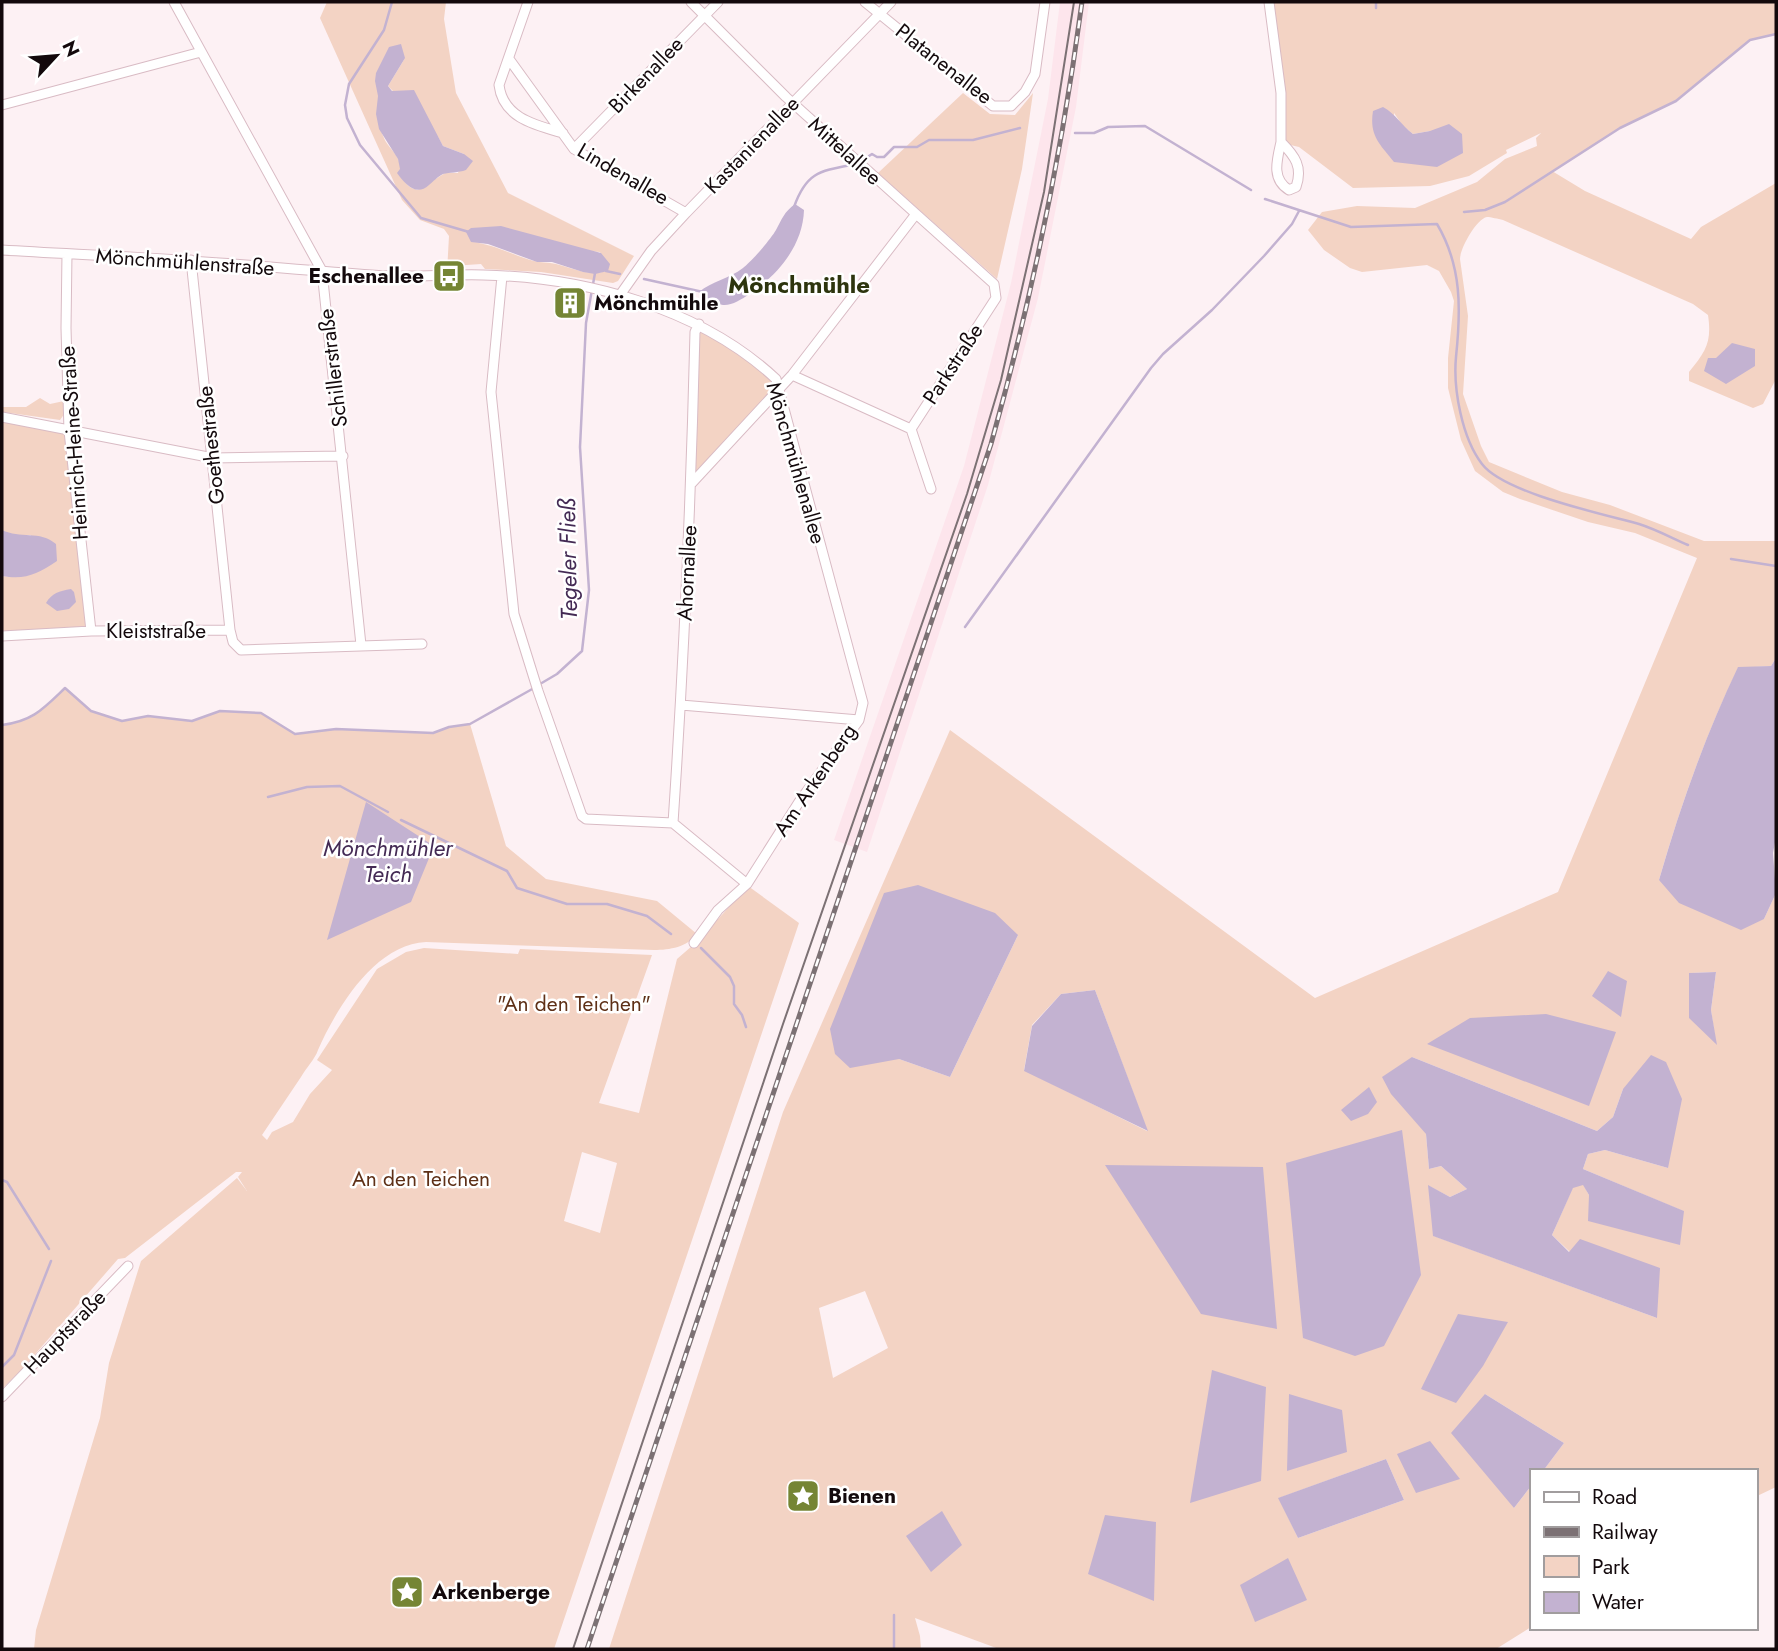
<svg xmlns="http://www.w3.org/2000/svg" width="1778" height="1651" viewBox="0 0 1778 1651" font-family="Jost,sans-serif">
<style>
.built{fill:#fde5ec}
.green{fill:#f3d3c4;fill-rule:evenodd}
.water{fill:#c3b2d1}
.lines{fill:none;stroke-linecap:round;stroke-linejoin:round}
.stream{stroke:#c3b2d1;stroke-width:2.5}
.minor-casing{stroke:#d9bbc4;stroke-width:11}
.minor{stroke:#fff;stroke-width:9}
.tram{stroke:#7c7174;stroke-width:2}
.rail-casing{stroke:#7c7174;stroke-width:5}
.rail{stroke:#fff;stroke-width:2.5;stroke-dasharray:8;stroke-linecap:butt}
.labels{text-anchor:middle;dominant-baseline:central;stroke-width:5;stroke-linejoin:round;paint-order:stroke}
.street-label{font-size:21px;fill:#13090c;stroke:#fff}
.poi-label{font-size:21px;font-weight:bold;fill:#13090c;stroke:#fff;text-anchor:start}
.park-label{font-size:21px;fill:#5e3017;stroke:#fff}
.water-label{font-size:23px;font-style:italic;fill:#442a54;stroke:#fff}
.quarter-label{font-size:24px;font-weight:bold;fill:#2d350e;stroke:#fff}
</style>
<rect width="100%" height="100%" fill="#fdf1f4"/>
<path class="built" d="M 1060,2 L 1089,2 L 1076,107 L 1038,298 L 988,485 L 867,852 L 834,840 L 964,466 L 1011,283 L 1048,99 Z"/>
<path class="green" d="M 327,2 L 446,2 L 444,19 L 456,93 L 508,193 L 634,256 L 618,281 L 613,283 L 541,272 L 485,269 L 481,264 L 452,266 L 447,272 L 449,236 L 444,229 L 420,220 L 402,200 L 320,18 ZM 405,58 L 388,86 L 438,137 L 443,146 L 464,154 L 458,173 L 445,173 L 418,190 C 402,187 402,174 399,161 C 396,152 387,146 384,138 C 368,101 384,87 405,58 ZM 471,242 L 600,252 L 608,271 C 587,276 576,269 556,264 C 548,262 541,263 534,261 C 512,255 494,244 471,242 Z
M 1270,2 L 1776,2 L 1776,34 L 1750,40 L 1676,101 L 1620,128 L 1552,171 L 1585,191 L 1691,239 L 1701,227 L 1776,183 L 1776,379 L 1763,404 L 1753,408 L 1689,381 L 1689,372 C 1706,351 1712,342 1708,315 L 1693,304 L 1503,220 C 1498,219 1491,217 1487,217 C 1476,219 1460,249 1460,259 L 1468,316 L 1463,394 L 1481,446 L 1489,462 L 1562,492 L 1610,505 L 1704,541 L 1776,541 L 1776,658 L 1771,666 L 1738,668 C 1705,736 1680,807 1659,880 L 1764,919 L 1776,893 L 1776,1487 L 1755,1497 L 1755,1471 L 1543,1471 L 1564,1443 L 1485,1394 L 1514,1508 L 1531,1486 L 1531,1627 L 1496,1649 L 999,1649 L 915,1618 L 920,1636 L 921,1649 L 609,1649 L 783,1112 L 950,730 L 1315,998 L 1558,892 L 1697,558 L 1635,533 L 1588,522 L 1520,499 L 1503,492 L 1475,471 L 1461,440 L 1448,388 L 1448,358 L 1454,301 L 1451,292 L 1439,271 L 1427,265 L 1362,272 L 1350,268 L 1324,250 L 1308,230 L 1322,212 L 1357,206 L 1415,208 L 1477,182 L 1505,159 L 1537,146 L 1536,138 L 1541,133 L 1506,150 L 1507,153 L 1469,176 L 1430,186 L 1353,188 L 1299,147 L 1282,143 ZM 1394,113 L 1403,126 L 1413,134 L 1430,131 L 1394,162 ZM 1018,935 L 950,1077 L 899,1059 ZM 1716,972 L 1711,1010 L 1716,1044 L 1690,973 ZM 1095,990 L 1147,1130 L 1147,1131 L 1024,1070 L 1032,1025 L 1061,994 ZM 1412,1057 L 1597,1131 L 1613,1117 L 1623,1089 L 1668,1168 L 1605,1150 L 1588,1154 L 1583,1169 L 1683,1211 L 1589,1195 L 1583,1184 L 1573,1187 L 1552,1235 L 1570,1252 L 1657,1318 L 1434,1236 L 1429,1186 L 1450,1197 L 1467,1189 L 1441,1166 L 1429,1169 L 1426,1134 ZM 865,1291 L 888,1348 L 833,1378 L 819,1308 ZM 1386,1459 L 1404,1500 L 1298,1538 L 1279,1498 Z
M 963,93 L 990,114 L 1015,115 L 1033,93 L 1022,169 L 997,279 L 878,173 Z
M 699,325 L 775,379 L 777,391 L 692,482 Z
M 40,398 L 50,404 L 64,401 L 65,413 L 60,420 L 3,412 L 2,407 L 26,407 Z
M 2,420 L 67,433 L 87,625 L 84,631 L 9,632 L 2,630 L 2,576 L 13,577 L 31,535 L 11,535 L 2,530 Z
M 65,688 L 91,711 L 122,721 L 148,716 L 192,721 L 220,711 L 261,713 L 295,734 L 336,729 L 433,733 L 449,727 L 470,724 L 506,846 L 546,879 L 657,901 L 697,934 C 687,947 670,950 654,950 L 426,942 C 375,944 336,1009 318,1050 C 315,1059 306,1068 301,1077 C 288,1096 275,1116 262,1135 L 267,1140 L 272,1132 L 293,1122 L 310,1094 L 332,1070 L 317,1060 L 377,969 L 406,952 L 424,948 L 518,954 L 520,949 L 652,955 L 599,1103 L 639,1113 L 677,959 L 700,939 L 748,886 L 799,923 L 554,1649 L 34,1649 L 36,1630 L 100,1418 L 109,1363 L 141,1261 L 237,1178 L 247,1191 L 238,1177 L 242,1172 L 236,1172 L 125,1258 L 118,1259 L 24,1367 L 2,1389 L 2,725 C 33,721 43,709 65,688 ZM 582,1152 L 617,1163 L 600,1233 L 564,1221 Z"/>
<path class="water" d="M 401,44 L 405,58 L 388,86 L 392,91 L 414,90 L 443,146 L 464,154 L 473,161 L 466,170 C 458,173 450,172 443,174 C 437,177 434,181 429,185 C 416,197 405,184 397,173 L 400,169 L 398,159 L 379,129 L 376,114 L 378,96 L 375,81 L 376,73 L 389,47 Z
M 1383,107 C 1396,114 1401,125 1413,134 L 1430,131 L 1449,124 L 1462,134 L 1463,153 L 1437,167 L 1394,162 C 1380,144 1369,136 1373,111 Z
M 795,204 L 804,210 C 803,246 777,276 748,295 C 742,299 731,306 723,305 C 714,304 706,297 699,292 C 712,281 729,279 743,268 C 752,261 770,240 776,230 C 782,219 784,212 795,204 Z
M 501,226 L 601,253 L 610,264 L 608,271 L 595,274 L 583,272 L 552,262 L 537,262 L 488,244 L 471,242 L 466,232 L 471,228 Z
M 1732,343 L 1755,349 L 1755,366 L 1726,384 L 1704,371 L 1708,358 L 1716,358 Z
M 2,530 C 20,539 40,530 56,544 L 57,561 C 37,574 26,580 2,576 Z
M 71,589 L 74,592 L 76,602 L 69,609 L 57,611 L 46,603 C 52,593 59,591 71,589 Z
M 1776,658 L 1776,837 L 1773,853 L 1776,893 L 1764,919 L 1741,930 L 1679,903 L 1659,880 C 1680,807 1705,736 1738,667 L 1771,666 Z
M 366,802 L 434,846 L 411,902 L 327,940 Z
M 918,885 L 995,913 L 1018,935 L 950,1077 L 899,1059 L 850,1068 L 835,1054 L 830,1029 L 884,893 Z
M 1608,971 L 1627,981 L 1621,1017 L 1592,996 Z
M 1716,972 L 1711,1010 L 1717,1045 L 1689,1018 L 1689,973 Z
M 1095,990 L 1148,1131 L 1024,1071 L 1032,1026 L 1061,994 Z
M 1546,1014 L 1616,1032 L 1589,1106 L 1427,1044 L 1470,1018 Z
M 1651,1055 L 1666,1062 L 1682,1099 L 1668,1168 L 1605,1150 L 1588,1154 L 1583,1169 L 1684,1211 L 1680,1245 L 1588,1221 L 1589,1195 L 1583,1185 L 1573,1188 L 1552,1235 L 1569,1252 L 1580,1239 L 1660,1268 L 1657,1318 L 1433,1236 L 1428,1185 L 1450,1197 L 1467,1189 L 1441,1166 L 1429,1169 L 1426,1134 L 1391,1094 L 1382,1077 L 1412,1057 L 1597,1131 L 1613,1117 L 1623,1089 Z
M 1369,1087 L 1377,1102 L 1368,1114 L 1351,1121 L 1341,1110 Z
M 1402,1130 L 1421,1275 L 1384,1346 L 1355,1356 L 1303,1338 L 1286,1163 Z
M 1105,1165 L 1263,1167 L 1277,1329 L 1201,1314 Z
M 1458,1314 L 1508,1322 L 1483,1366 L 1456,1403 L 1421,1389 Z
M 1212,1370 L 1266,1387 L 1261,1481 L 1190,1503 Z
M 1289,1394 L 1342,1410 L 1347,1452 L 1287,1471 Z
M 1485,1394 L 1564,1443 L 1543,1471 L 1531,1471 L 1531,1486 L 1514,1508 L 1451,1433 Z
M 1430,1441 L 1460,1479 L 1416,1493 L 1397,1454 Z
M 1386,1459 L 1404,1500 L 1298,1538 L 1278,1498 Z
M 942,1511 L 962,1545 L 931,1572 L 906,1536 Z
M 1105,1515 L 1156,1522 L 1154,1601 L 1088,1574 Z
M 1288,1558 L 1307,1600 L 1255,1622 L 1240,1585 Z"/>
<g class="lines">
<path class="stream" d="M 392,2 L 384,30 L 349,84 L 345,105 L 347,118 L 360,145 L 421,218 L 469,232
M 1376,8 L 1376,2
M 1075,133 L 1094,133 L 1108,127 L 1145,126 L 1251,190
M 863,160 L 872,154 L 877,157 L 884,157 L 894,147 L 917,147 L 929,140 L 973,140 L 1020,128
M 1265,199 L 1351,227 L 1437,224 C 1462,266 1461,310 1456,357 C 1453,389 1462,438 1482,464 C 1504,493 1603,514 1639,524 C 1655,529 1672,538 1688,545
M 794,207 C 806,173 819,171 851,165
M 1464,212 L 1485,210 L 1505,202 L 1620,128 L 1676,101 L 1750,40 L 1776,34
M 606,271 L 620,274
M 644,279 L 703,292
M 1731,559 L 1776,566
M 965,627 L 1151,368 L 1163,354 L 1212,310 L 1264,256 L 1292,224 L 1299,211
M 540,684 L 557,674 L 582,651 L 589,590 L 580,447 L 586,323 L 595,273
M 2,725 C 33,721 43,709 65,688 L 91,711 L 122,721 L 148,716 L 192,721 L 220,711 L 261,713 L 295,734 L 336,729 L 433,733 L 449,727 L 470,724 L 534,688
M 268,797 L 307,787 L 340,786 L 388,812
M 401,820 L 507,871 L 517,888 L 567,904 L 607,904 L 647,916 L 671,934
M 701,948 L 730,977 L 734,986 L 734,1004 L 742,1015 L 746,1027
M 2,1180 L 7,1182 L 49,1249
M 2,1367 L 14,1355 L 51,1261
M 894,1649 L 894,1615"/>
<defs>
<path id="minor" d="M 174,2 L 322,271 L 361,645
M 528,2 L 499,85 C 503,118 535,125 563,133
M 691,2 L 786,97 L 994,284 L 996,298 L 911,429
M 865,2 L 993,106 L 1011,106 L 1025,92 L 1035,74 L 1045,2
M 1269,2 L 1281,93 L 1281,142 C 1295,156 1303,167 1296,187 L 1289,190 C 1271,179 1277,160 1281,142
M 509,59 L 574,149 L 686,213
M 2,105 L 201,52
M 574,149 L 718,2
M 2,250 C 65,254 129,256 192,261 C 252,265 312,271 372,275 C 409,278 445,274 483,275 C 585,277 700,308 776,379 L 863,703 L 859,720 L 799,802 L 747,884 L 718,910 L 694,943
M 67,254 L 66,328 L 69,431 L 91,631
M 191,260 L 230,630
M 502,276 L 491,392 L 514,614 L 538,691 L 582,816 L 586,819 L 673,823 L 747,884
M 620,295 L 651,251 L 686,213 L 891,2
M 792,375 L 911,429 L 931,489
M 2,417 L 213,458 L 343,456
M 691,484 L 792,375 L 916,214
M 2,636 L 91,631 L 230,630 L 233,642 L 241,650 L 422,644
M 681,705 L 859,720
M 673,823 C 684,659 691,496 695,332 L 699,324
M 2,1397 L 128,1266"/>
</defs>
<use href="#minor" class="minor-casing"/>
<use href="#minor" class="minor"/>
<path class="tram" d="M 573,1649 L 783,1024 L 967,494 L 1001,380 L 1044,192 L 1074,2"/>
<defs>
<path id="rail" d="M 587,1649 L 991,444 C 1032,298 1062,152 1082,2"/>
</defs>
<use href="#rail" class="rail-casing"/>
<use href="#rail" class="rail"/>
</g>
<defs>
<symbol id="bus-square" viewBox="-11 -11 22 22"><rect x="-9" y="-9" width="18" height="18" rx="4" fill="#758534" stroke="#fff"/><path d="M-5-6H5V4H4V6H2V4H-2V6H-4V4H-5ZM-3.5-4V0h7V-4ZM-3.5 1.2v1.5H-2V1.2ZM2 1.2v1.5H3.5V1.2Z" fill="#fff"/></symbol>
<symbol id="building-square" viewBox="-11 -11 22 22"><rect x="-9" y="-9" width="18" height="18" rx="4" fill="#758534" stroke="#fff"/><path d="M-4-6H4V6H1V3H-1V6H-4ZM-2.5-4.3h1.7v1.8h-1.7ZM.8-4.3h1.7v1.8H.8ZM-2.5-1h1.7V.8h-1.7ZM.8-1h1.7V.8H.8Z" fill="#fff"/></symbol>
<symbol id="sight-square" viewBox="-11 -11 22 22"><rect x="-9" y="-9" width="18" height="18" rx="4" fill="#758534" stroke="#fff"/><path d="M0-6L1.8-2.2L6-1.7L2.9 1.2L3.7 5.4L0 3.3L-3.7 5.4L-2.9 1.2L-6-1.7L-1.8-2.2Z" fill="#fff"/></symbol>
</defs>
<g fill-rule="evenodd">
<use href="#bus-square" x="430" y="257" width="38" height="38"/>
<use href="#building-square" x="551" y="284" width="38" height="38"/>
<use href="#sight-square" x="784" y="1477" width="38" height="38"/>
<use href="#sight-square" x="388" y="1573" width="38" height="38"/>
</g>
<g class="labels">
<g class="street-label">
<text transform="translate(944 64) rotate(38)">Platanenallee</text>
<text transform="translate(646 75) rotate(-46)">Birkenallee</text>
<text transform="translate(752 145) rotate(-46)">Kastanienallee</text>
<text transform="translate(845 151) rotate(42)">Mittelallee</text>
<text transform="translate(623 174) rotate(30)">Lindenallee</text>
<text transform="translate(185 262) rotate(4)">Mönchmühlenstraße</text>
<text transform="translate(953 364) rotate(-57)">Parkstraße</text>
<text transform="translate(333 368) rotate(-97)">Schillerstraße</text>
<text transform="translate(74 443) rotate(-94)">Heinrich-Heine-Straße</text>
<text transform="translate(211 445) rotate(-96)">Goethestraße</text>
<text transform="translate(796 463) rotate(74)">Mönchmühlenallee</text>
<text transform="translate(687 573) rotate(-87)">Ahornallee</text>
<text x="156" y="631">Kleiststraße</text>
<text transform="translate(815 780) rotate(-56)">Am Arkenberg</text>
<text transform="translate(65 1332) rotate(-46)">Hauptstraße</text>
</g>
<g class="poi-label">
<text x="424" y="276" text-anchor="end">Eschenallee</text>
<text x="594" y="303">Mönchmühle</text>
<text x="828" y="1496">Bienen</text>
<text x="432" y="1592">Arkenberge</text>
</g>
<g class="park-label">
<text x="574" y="1004">"An den Teichen"</text>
<text x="421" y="1179">An den Teichen</text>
</g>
<g class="water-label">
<text transform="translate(568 559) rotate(-91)">Tegeler Fließ</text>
<text x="388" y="848">Mönchmühler<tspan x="388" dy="26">Teich</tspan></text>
</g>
<g class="quarter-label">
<text x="799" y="284">Mönchmühle</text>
</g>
</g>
<rect width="1778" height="1651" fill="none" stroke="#13090c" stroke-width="7"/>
<rect x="1530" y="1469" width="228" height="161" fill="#ffffff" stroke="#a19d9e" stroke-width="2"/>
<rect x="1544" y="1492" width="35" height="10" fill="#ffffff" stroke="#a19d9e" stroke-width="2"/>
<text x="1592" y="1504" font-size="21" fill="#13090c">Road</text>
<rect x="1544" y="1527" width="35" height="10" fill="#7c7174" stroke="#a19d9e" stroke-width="2"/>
<text x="1592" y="1539" font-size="21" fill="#13090c">Railway</text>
<rect x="1544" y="1556" width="35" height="21" fill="#f3d3c4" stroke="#a19d9e" stroke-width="2"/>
<text x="1592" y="1574" font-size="21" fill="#13090c">Park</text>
<rect x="1544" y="1592" width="35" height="21" fill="#c3b2d1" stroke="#a19d9e" stroke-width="2"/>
<text x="1592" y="1609" font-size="21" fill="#13090c">Water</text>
<g transform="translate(56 56) rotate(64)" stroke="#ffffff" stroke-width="5" paint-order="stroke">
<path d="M0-5L12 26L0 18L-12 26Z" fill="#13090c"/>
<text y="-10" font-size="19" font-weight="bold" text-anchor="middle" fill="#13090c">N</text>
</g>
</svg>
